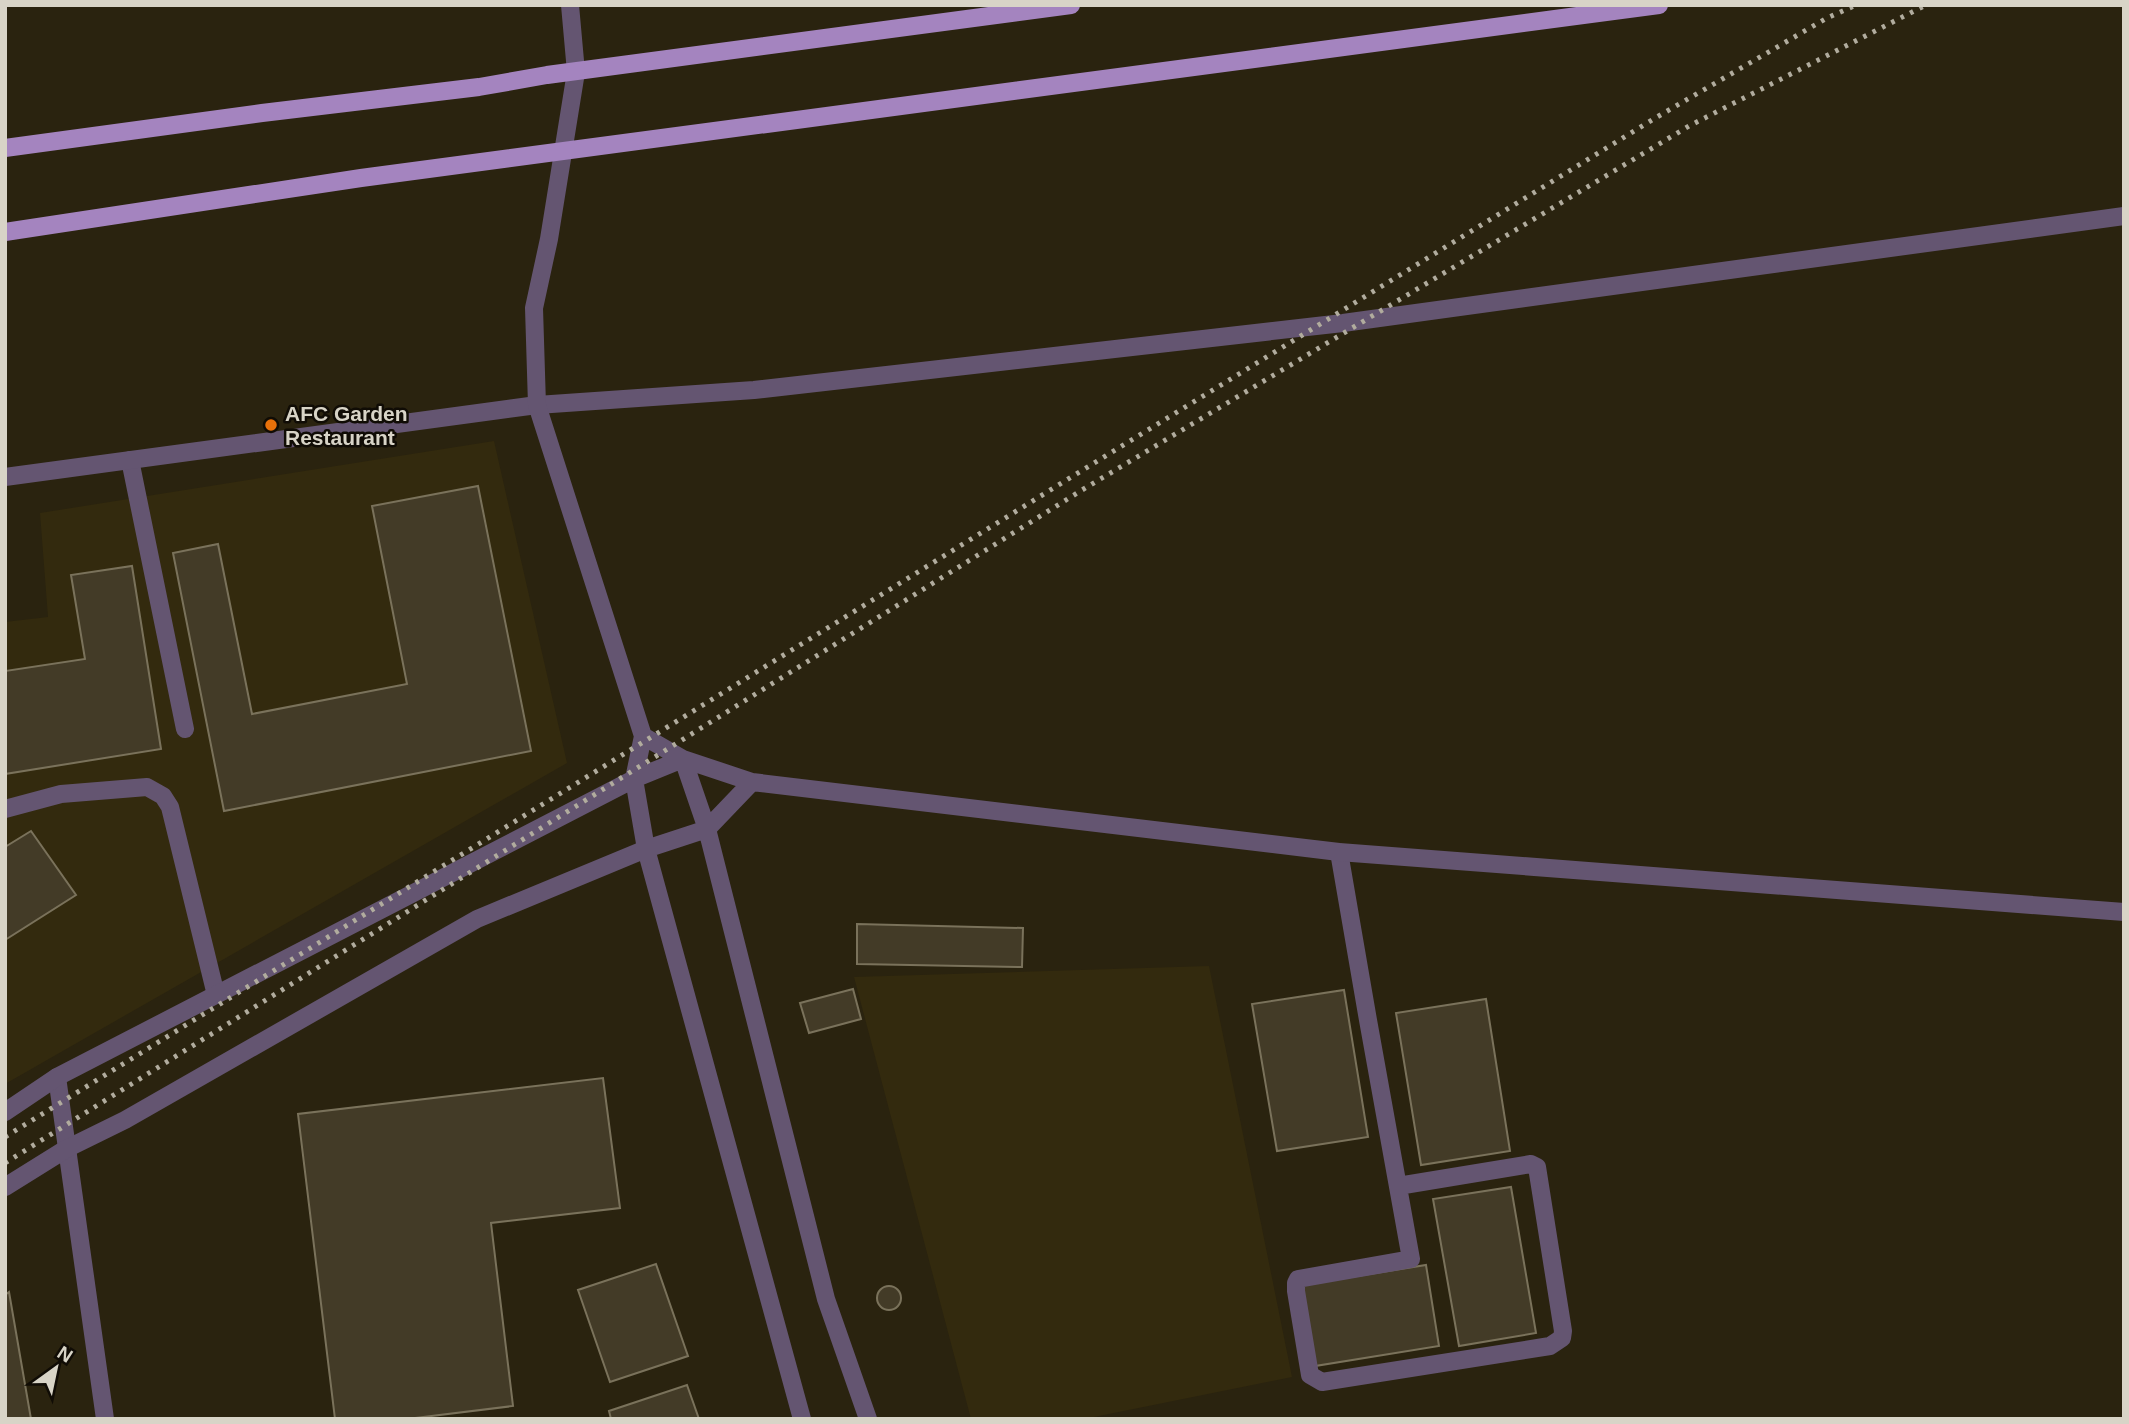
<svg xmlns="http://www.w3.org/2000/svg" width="2129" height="1424" viewBox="0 0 2129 1424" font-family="Helvetica,sans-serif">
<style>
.built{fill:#332a0e}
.building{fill:#433b27;stroke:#7a725b;stroke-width:2}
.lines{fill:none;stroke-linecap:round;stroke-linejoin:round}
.service{stroke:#645571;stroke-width:18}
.minor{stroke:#645571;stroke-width:18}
.tertiary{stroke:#645571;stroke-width:18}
.primary{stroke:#a484bf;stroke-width:18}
.rail{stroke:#b1ac9e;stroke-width:5;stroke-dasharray:3.5 7;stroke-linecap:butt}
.food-dot{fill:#e8710a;stroke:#100c05;stroke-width:2.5}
.labels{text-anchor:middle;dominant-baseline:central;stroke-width:5;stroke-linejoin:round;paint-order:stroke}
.poi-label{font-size:21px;font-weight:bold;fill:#d8d4c7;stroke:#100c05;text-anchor:start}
</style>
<rect width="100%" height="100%" fill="#2a230f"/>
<path class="built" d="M 494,441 L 567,763 L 5,1084 L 5,622 L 48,617 L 40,513 Z
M 1209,966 L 1292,1377 L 1084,1419 L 971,1419 L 854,977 Z"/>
<path class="building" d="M 478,486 L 531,751 L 224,811 L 173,553 L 218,544 L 252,714 L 407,684 L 372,506 Z
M 132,566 L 161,749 L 5,774 L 5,671 L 85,659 L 71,575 Z
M 31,831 L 76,895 L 5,940 L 5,847 Z
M 857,924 L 1023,928 L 1022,967 L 857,964 Z
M 853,989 L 861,1019 L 809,1033 L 800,1003 Z
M 1344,990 L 1368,1137 L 1277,1151 L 1252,1004 Z
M 1486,999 L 1510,1151 L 1421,1165 L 1396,1013 Z
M 603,1078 L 620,1208 L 491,1223 L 513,1406 L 407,1419 L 335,1419 L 298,1114 Z
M 1511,1187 L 1536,1333 L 1459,1346 L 1433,1199 Z
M 656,1264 L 688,1356 L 610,1382 L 578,1290 Z
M 1426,1265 L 1439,1346 L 1315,1366 L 1301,1285 Z
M877 1298a12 12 0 1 1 24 0a12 12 0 1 1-24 0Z
M 9,1292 L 31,1419 L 5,1419 L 5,1295 Z
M 687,1385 L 699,1419 L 611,1419 L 609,1411 Z"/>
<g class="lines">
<path class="service" d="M 130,460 L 185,729
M 5,809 L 61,794 L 147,787 L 163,796 L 170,807 L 216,995"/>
<path class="minor" d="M 5,477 L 537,405 L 754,390 L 1343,323 L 2124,216
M 1339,852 C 1362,988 1386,1123 1411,1259 L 1298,1279 L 1296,1283 L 1296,1291 L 1310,1375 L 1322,1382 L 1550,1346 L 1562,1338 L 1563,1331 L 1537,1167 L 1531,1164 L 1398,1186
M 57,1077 L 105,1419"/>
<path class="tertiary" d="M 570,5 L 576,72 L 549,239 L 534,308 L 537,405 L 643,736 L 634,779 L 646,849 L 802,1419
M 643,736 L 683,759 L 707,829 L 826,1299 L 868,1419
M 5,1112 L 57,1077 L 634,779 L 683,759 L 752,782 L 1339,852 L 2124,912
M 5,1187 L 66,1149 L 125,1120 L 477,919 L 646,849 L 707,829 L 752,782"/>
<path class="primary" d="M 5,148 L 262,113 L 479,87 L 547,75 L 1071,5
M 5,232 L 361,178 L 1659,5"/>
<path class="rail" d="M 5,1137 L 1073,476 L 1657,117 L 1827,18 L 1856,5
M 5,1163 L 1082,490 L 1689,126 L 1926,5"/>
</g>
<circle class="food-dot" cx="271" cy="425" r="7"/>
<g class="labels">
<g class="poi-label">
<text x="285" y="413">AFC Garden<tspan x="285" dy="24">Restaurant</tspan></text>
</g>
</g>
<rect width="2129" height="1424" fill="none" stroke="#d8d4c7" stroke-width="14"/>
<g transform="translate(56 1368) rotate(33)" stroke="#100c05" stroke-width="5" paint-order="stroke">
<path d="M0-5L12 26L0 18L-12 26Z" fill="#d8d4c7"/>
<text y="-10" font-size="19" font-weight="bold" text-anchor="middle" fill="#d8d4c7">N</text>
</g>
</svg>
